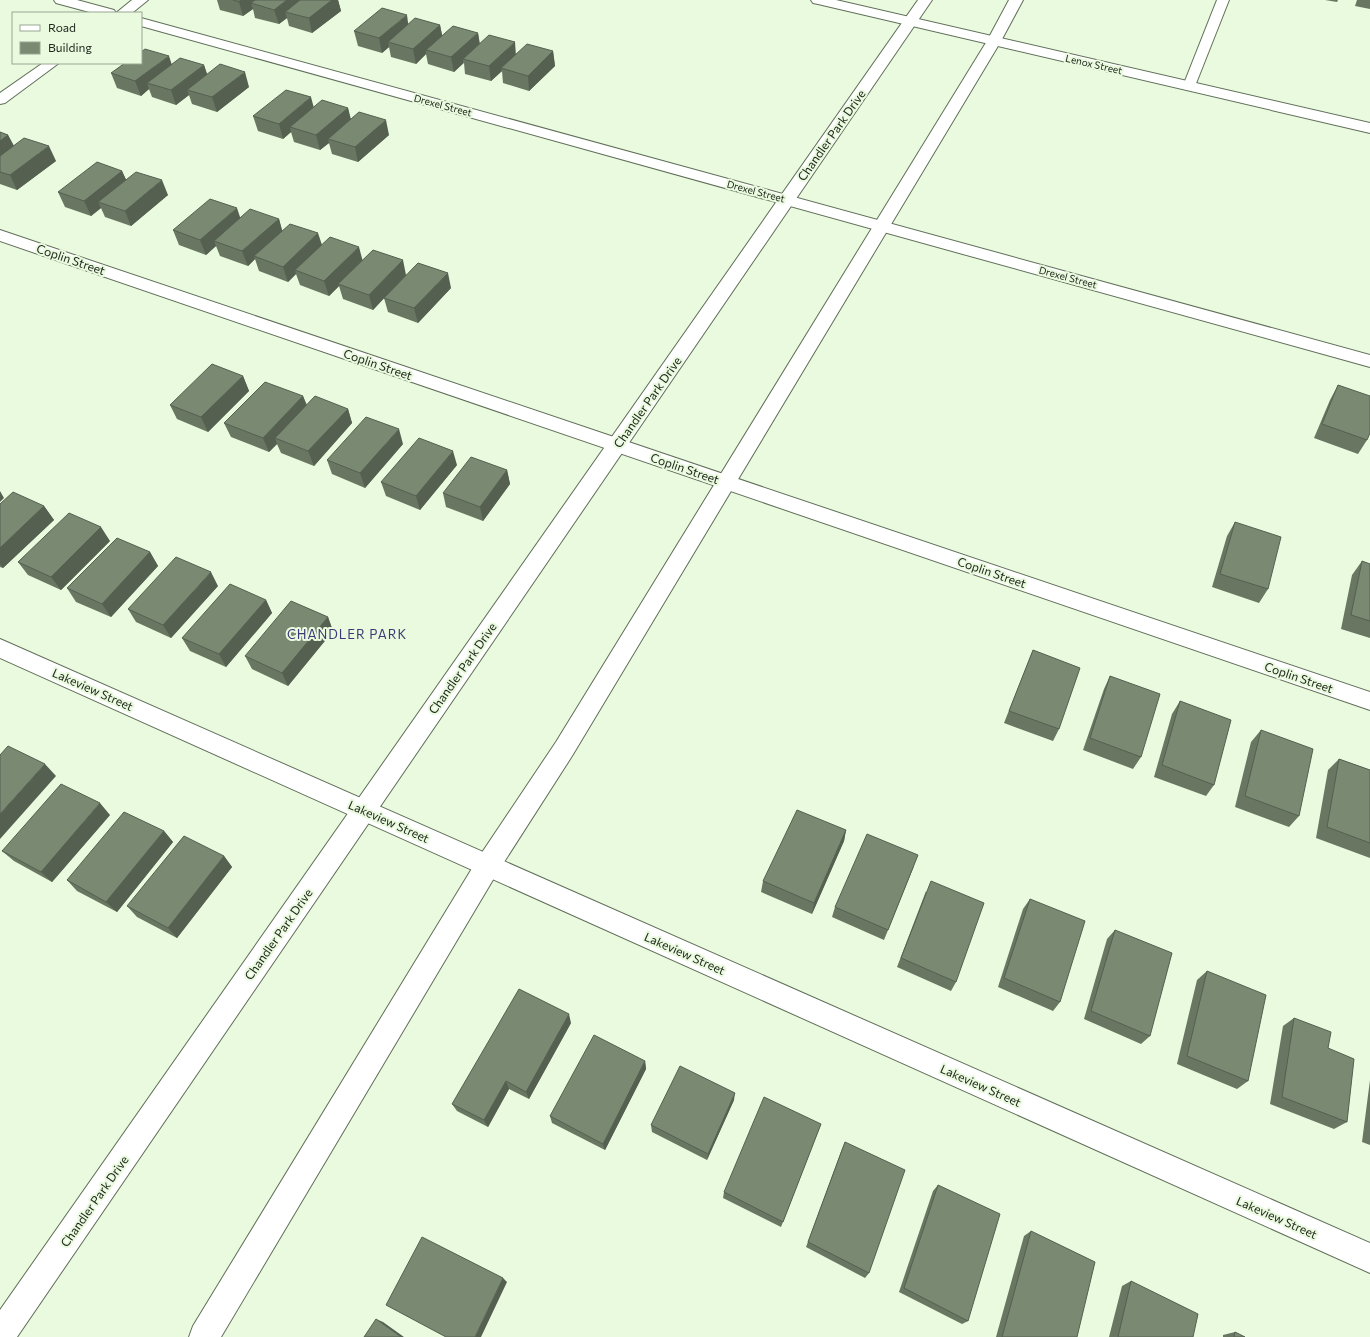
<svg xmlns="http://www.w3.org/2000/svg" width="1370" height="1337" viewBox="0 0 1370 1337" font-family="Commissioner,sans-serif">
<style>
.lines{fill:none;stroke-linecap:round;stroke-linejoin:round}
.service-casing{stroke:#616f59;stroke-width:2}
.minor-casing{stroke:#616f59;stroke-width:2}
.tertiary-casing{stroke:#616f59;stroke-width:2}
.service{fill:#fff;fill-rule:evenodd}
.minor{fill:#fff;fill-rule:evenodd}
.tertiary{fill:#fff;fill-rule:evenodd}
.wall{fill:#697662}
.shaded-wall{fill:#556050}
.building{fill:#7a8972;stroke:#556050}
.labels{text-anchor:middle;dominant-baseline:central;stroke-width:4;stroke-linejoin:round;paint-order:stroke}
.far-street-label{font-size:10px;fill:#22281e;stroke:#e9fadf}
.street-label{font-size:12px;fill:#22281e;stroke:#e9fadf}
.neighbourhood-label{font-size:13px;letter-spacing:1px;fill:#3e3976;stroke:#e9fadf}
</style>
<rect width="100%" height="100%" fill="#e9fadf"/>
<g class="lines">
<defs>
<path id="service" d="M 1217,0 L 1229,0 L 1195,86 L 1193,89 L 1185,89 L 1183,86 Z"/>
<path id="minor" d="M 54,0 L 77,0 L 114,10 L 116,13 L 93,13 L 56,3 Z
M 132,0 L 148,0 L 132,13 L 116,13 Z
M 811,0 L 836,0 L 1370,123 L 1370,133 L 818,4 L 813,3 Z
M 141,18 L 1370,355 L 1370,367 L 141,26 Z
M 43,63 L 59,63 L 5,103 L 0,104 L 0,93 Z
M 0,230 L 1370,692 L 1370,710 L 0,241 Z
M 0,639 L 1370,1243 L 1370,1273 L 0,658 Z"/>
<path id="tertiary" d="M 918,0 L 932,0 L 17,1337 L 0,1337 L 0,1310 Z
M 1009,0 L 1023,0 L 1001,41 L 572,756 L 497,873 L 221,1337 L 189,1337 L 193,1326 L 479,857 L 556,742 L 987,41 Z"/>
</defs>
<use href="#service" class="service-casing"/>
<use href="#minor" class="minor-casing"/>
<use href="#tertiary" class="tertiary-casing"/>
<use href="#service" class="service"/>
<use href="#minor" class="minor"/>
<use href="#tertiary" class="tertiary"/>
</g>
<path class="wall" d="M 217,0 L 338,0 L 341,11 L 312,33 L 289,26 L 287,18 L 279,24 L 255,18 L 253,9 L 243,16 L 220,10 Z
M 1325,0 L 1338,0 L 1337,2 Z
M 1357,0 L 1370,0 L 1370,9 L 1355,6 Z
M 408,24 L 440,25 L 442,35 L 478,33 L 480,44 L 516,54 L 553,51 L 555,66 L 529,91 L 503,83 L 502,71 L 491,81 L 465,74 L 464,63 L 454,72 L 428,64 L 426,54 L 416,64 L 391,57 L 389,47 L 382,53 L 358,46 L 354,31 Z
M 172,64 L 204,65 L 207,74 L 249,87 L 217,112 L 192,104 L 189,95 L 176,105 L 152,97 L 149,89 L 141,96 L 117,88 L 111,73 Z
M 314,107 L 348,108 L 351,119 L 389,135 L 358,162 L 332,154 L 329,143 L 320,150 L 294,142 L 291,132 L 283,139 L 258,131 L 253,116 Z
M 0,132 L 8,135 L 14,146 L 56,161 L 17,190 L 0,184 Z
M 122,171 L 126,180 L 168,195 L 131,226 L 105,217 L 101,208 L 91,216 L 65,207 L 58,192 Z
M 240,218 L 279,219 L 282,230 L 363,260 L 406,275 L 451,288 L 418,323 L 388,312 L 384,298 L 373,310 L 343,299 L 339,286 L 329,296 L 300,285 L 296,274 L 288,282 L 259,271 L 255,259 L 248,266 L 220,256 L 216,246 L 206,255 L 179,245 L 173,230 Z
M 243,376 L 249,391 L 208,432 L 177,419 L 170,405 Z
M 1338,385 L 1367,440 L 1358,454 L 1314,438 L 1330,400 Z
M 303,396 L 307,405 L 348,409 L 352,423 L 314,466 L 281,453 L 277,444 L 269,452 L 231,437 L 224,423 Z
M 403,444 L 365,488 L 332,474 L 327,460 Z
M 457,465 L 420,510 L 386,496 L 381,482 Z
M 507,470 L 510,484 L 483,521 L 446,507 L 443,493 Z
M 0,504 L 44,506 L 54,520 L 3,568 L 0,567 Z
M 1235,522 L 1268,589 L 1259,603 L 1212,587 L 1227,536 Z
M 110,541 L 61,590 L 28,575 L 18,562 Z
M 150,552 L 158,566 L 111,617 L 76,602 L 67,588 Z
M 1362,561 L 1370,564 L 1370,638 L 1341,629 L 1352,575 Z
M 218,586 L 171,638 L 136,622 L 128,609 Z
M 266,600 L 272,613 L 226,667 L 190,651 L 182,638 Z
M 328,617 L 333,631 L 288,686 L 252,669 L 245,656 Z
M 1033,650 L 1059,729 L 1053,741 L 1004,723 Z
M 1110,676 L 1141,757 L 1133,769 L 1083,750 L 1104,689 Z
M 1180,701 L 1214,785 L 1206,796 L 1154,777 L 1172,714 Z
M 1261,730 L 1299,816 L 1289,827 L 1235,807 L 1251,742 Z
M 1339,759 L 1370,770 L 1370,858 L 1316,838 L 1328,770 Z
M 110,815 L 52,882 L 14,861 L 2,851 Z
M 846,830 L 844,841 L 812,914 L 761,892 L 763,881 Z
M 164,831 L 173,842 L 117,912 L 77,891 L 67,880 Z
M 224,856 L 232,867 L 177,938 L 137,917 L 127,906 Z
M 914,866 L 884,940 L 832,917 L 835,907 Z
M 926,891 L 956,982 L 951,991 L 897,967 Z
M 1030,899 L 1060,1002 L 1053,1011 L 998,987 L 1023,909 Z
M 1115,930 L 1150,1036 L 1141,1044 L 1084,1019 L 1107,939 Z
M 1207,971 L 1248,1081 L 1237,1089 L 1177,1064 L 1197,980 Z
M 1294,1018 L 1328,1048 L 1347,1122 L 1334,1129 L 1270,1104 L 1283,1026 Z
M 571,1023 L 529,1099 L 509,1089 L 488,1127 L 457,1111 L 452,1104 Z
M 645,1061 L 646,1069 L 605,1150 L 552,1123 L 550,1116 Z
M 1370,1080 L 1370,1145 L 1362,1142 Z
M 734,1100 L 707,1160 L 652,1132 L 651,1125 Z
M 821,1124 L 781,1227 L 723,1198 L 724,1192 Z
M 845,1142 L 869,1273 L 865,1278 L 806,1247 L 842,1149 Z
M 938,1185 L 968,1321 L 962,1324 L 899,1292 L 933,1191 Z
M 1031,1231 L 1077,1337 L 996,1337 L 1024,1236 Z
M 1131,1281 L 1193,1337 L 1109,1337 L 1122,1286 Z
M 1235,1332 L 1245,1337 L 1223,1337 L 1223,1335 Z"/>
<path class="shaded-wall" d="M 241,0 L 265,0 L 251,3 L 253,9 L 243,16 L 239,2 Z
M 287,0 L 307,0 L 285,12 L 287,18 L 279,24 L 274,10 Z
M 332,0 L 338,0 L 341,11 L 312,33 L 309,18 Z
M 407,15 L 409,30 L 388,42 L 389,47 L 382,53 L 379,38 Z
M 440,25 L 443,40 L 426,50 L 426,54 L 416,64 L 413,49 Z
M 478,33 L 480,48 L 463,59 L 463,63 L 454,72 L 451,57 Z
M 515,42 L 516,56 L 501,68 L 502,71 L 491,81 L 489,66 Z
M 553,51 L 555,66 L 529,91 L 528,76 Z
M 169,56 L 174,71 L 147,83 L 149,89 L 141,96 L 135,81 Z
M 204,65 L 209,80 L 187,90 L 189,95 L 176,105 L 171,90 Z
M 245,72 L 249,87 L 217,112 L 212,97 Z
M 311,97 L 315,112 L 290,127 L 291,132 L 283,139 L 279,124 Z
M 348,108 L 351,123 L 328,139 L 329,143 L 320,150 L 316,135 Z
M 386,120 L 389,135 L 358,162 L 355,147 Z
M 8,135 L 16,150 L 0,161 L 0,141 Z
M 49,146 L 56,161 L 17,190 L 10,175 Z
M 122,171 L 129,186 L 98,202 L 101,208 L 91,216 L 84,201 Z
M 162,180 L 168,195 L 131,226 L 125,211 Z
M 237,208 L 242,223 L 214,241 L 216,246 L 206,255 L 200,240 Z
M 279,219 L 283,234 L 254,256 L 255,259 L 248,266 L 242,251 Z
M 318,233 L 323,248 L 295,270 L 296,274 L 288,282 L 283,267 Z
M 359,247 L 363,262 L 338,284 L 339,286 L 329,296 L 324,281 Z
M 403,260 L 406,275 L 373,310 L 369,295 Z
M 448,273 L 451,288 L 418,323 L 414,308 Z
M 243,376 L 249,391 L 208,432 L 201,417 Z
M 303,396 L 308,410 L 275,438 L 277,444 L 269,452 L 263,438 Z
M 348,409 L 352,423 L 314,466 L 308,451 Z
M 399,429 L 403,444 L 365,488 L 360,473 Z
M 453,451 L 457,465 L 420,510 L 416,496 Z
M 507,470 L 510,484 L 483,521 L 480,507 Z
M 0,491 L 4,498 L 0,502 Z
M 44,506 L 54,520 L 3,568 L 0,564 L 0,548 Z
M 101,527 L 110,541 L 61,590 L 51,577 Z
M 150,552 L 158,566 L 111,617 L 102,604 Z
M 211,572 L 218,586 L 171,638 L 163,625 Z
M 266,600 L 272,613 L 226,667 L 219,654 Z
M 328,617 L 333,631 L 288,686 L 282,673 Z
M 45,764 L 56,776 L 0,839 L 0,814 Z
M 100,803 L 110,815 L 52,882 L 41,872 Z
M 846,830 L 844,841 L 812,914 L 814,903 Z
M 164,831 L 173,842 L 117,912 L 106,902 Z
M 224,856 L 232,867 L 177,938 L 168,928 Z
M 569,1014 L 571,1023 L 529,1099 L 526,1092 Z
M 645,1061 L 646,1069 L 605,1150 L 603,1144 Z
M 506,1081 L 509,1089 L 488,1127 L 484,1120 Z
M 735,1093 L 734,1100 L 707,1160 L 708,1154 Z
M 503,1278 L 507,1282 L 481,1337 L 475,1337 Z
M 376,1319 L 383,1322 L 404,1337 L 401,1337 Z"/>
<path class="building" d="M 233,0 L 241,0 L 239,2 Z
M 255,0 L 287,0 L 274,10 L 251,3 Z
M 300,0 L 332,0 L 309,18 L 285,12 Z
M 382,8 L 407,15 L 379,38 L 354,31 Z
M 415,18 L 440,25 L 413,49 L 388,42 Z
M 453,26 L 478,33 L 451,57 L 426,50 Z
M 489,35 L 515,42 L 489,66 L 463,59 Z
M 527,44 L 553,51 L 528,76 L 501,68 Z
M 145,49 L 169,56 L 135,81 L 111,73 L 125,63 L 141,63 L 141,52 Z
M 180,58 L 204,65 L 171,90 L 147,83 Z
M 220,64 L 245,72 L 212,97 L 187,90 Z
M 286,90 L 311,97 L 279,124 L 253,116 Z
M 322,100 L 348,108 L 316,135 L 290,127 Z
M 359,112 L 386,120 L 355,147 L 328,139 Z
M 0,132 L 8,135 L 0,141 Z
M 24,138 L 49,146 L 10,175 L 0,172 L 0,156 Z
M 97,162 L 122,171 L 84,201 L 58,192 Z
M 136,172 L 162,180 L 125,211 L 98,202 Z
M 210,199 L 237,208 L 200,240 L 173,230 Z
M 250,209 L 279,219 L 242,251 L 214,241 Z
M 290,224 L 318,233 L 283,267 L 254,256 Z
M 330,237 L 359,247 L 324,281 L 295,270 Z
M 373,250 L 403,260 L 369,295 L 338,284 Z
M 418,263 L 448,273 L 414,308 L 384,298 Z
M 212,364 L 243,376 L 201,417 L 170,405 Z
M 265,382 L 303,396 L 263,438 L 224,423 Z
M 1338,385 L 1370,396 L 1370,433 L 1367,440 L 1322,424 Z
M 315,396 L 348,409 L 308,451 L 275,438 Z
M 366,417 L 399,429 L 360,473 L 327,460 Z
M 419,438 L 453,451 L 416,496 L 381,482 Z
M 471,457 L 507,470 L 480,507 L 443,493 Z
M 13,492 L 44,506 L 0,548 L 0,504 Z
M 69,513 L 101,527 L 51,577 L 18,562 Z
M 1235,522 L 1281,537 L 1268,589 L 1220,574 Z
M 117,538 L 150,552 L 102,604 L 67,588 Z
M 176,557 L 211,572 L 163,625 L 128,609 Z
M 1362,561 L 1370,564 L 1370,621 L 1351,615 Z
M 230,584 L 266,600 L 219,654 L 182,638 Z
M 291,601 L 328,617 L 282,673 L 245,656 Z
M 1033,650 L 1080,668 L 1059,729 L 1009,711 Z
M 1110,676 L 1160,694 L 1141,757 L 1090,738 Z
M 1180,701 L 1231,720 L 1214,785 L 1162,765 Z
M 1261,730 L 1313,749 L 1299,816 L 1245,796 Z
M 8,746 L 45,764 L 0,814 L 0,755 Z
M 1339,759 L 1370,770 L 1370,843 L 1327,827 Z
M 61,784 L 100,803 L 41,872 L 2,851 Z
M 797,810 L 846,830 L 814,903 L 763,881 Z
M 124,812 L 164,831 L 106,902 L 67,880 Z
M 867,834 L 918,855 L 888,930 L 835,907 Z
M 184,836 L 224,856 L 168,928 L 127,906 Z
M 931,881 L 984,903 L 956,982 L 901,958 Z
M 1030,899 L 1085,921 L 1060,1002 L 1004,978 Z
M 1115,930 L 1172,953 L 1150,1036 L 1091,1011 Z
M 1207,971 L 1266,995 L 1248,1081 L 1187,1056 Z
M 519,989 L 569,1014 L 526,1092 L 506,1081 L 484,1120 L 452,1104 Z
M 1294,1018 L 1331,1032 L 1328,1048 L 1354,1059 L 1347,1122 L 1282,1097 Z
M 594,1035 L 645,1061 L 603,1144 L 550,1116 Z
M 680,1066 L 735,1093 L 708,1154 L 651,1125 Z
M 764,1097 L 821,1124 L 783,1222 L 724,1192 Z
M 845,1142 L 905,1170 L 869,1273 L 808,1242 Z
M 938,1185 L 1000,1214 L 968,1321 L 904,1288 Z
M 1031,1231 L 1095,1262 L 1077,1337 L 1002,1337 Z
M 422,1237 L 503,1278 L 475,1337 L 446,1337 L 386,1305 Z
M 1131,1281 L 1198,1314 L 1193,1337 L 1118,1337 Z
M 376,1319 L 401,1337 L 364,1337 Z
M 1235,1332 L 1245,1337 L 1234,1337 Z"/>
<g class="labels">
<g class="far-street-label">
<text transform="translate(1094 64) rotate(13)">Lenox Street</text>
<text transform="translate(443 105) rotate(15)">Drexel Street</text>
<text transform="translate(756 191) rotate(15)">Drexel Street</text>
<text transform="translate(1068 277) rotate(15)">Drexel Street</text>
</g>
<g class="street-label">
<text transform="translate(831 135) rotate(-55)">Chandler Park Drive</text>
<text transform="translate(71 259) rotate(19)">Coplin Street</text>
<text transform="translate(378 364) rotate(19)">Coplin Street</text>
<text transform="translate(647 402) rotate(-55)">Chandler Park Drive</text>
<text transform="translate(685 468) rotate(19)">Coplin Street</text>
<text transform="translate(992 572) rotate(19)">Coplin Street</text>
<text transform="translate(462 668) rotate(-55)">Chandler Park Drive</text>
<text transform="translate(1299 677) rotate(19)">Coplin Street</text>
<text transform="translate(93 689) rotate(24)">Lakeview Street</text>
<text transform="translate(389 821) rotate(24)">Lakeview Street</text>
<text transform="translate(278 934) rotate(-55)">Chandler Park Drive</text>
<text transform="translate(685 953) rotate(24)">Lakeview Street</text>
<text transform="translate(981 1085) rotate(24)">Lakeview Street</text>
<text transform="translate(94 1201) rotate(-55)">Chandler Park Drive</text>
<text transform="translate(1277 1217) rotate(24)">Lakeview Street</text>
</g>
<g class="neighbourhood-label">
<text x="347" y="634">CHANDLER PARK</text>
</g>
</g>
<rect x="12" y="12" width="130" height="52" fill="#e9fadf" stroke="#99a692"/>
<rect x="20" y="25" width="20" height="6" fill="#ffffff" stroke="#99a692"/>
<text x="48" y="32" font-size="12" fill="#22281e">Road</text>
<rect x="20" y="42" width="20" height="12" fill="#7a8972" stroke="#99a692"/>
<text x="48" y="52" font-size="12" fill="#22281e">Building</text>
</svg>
